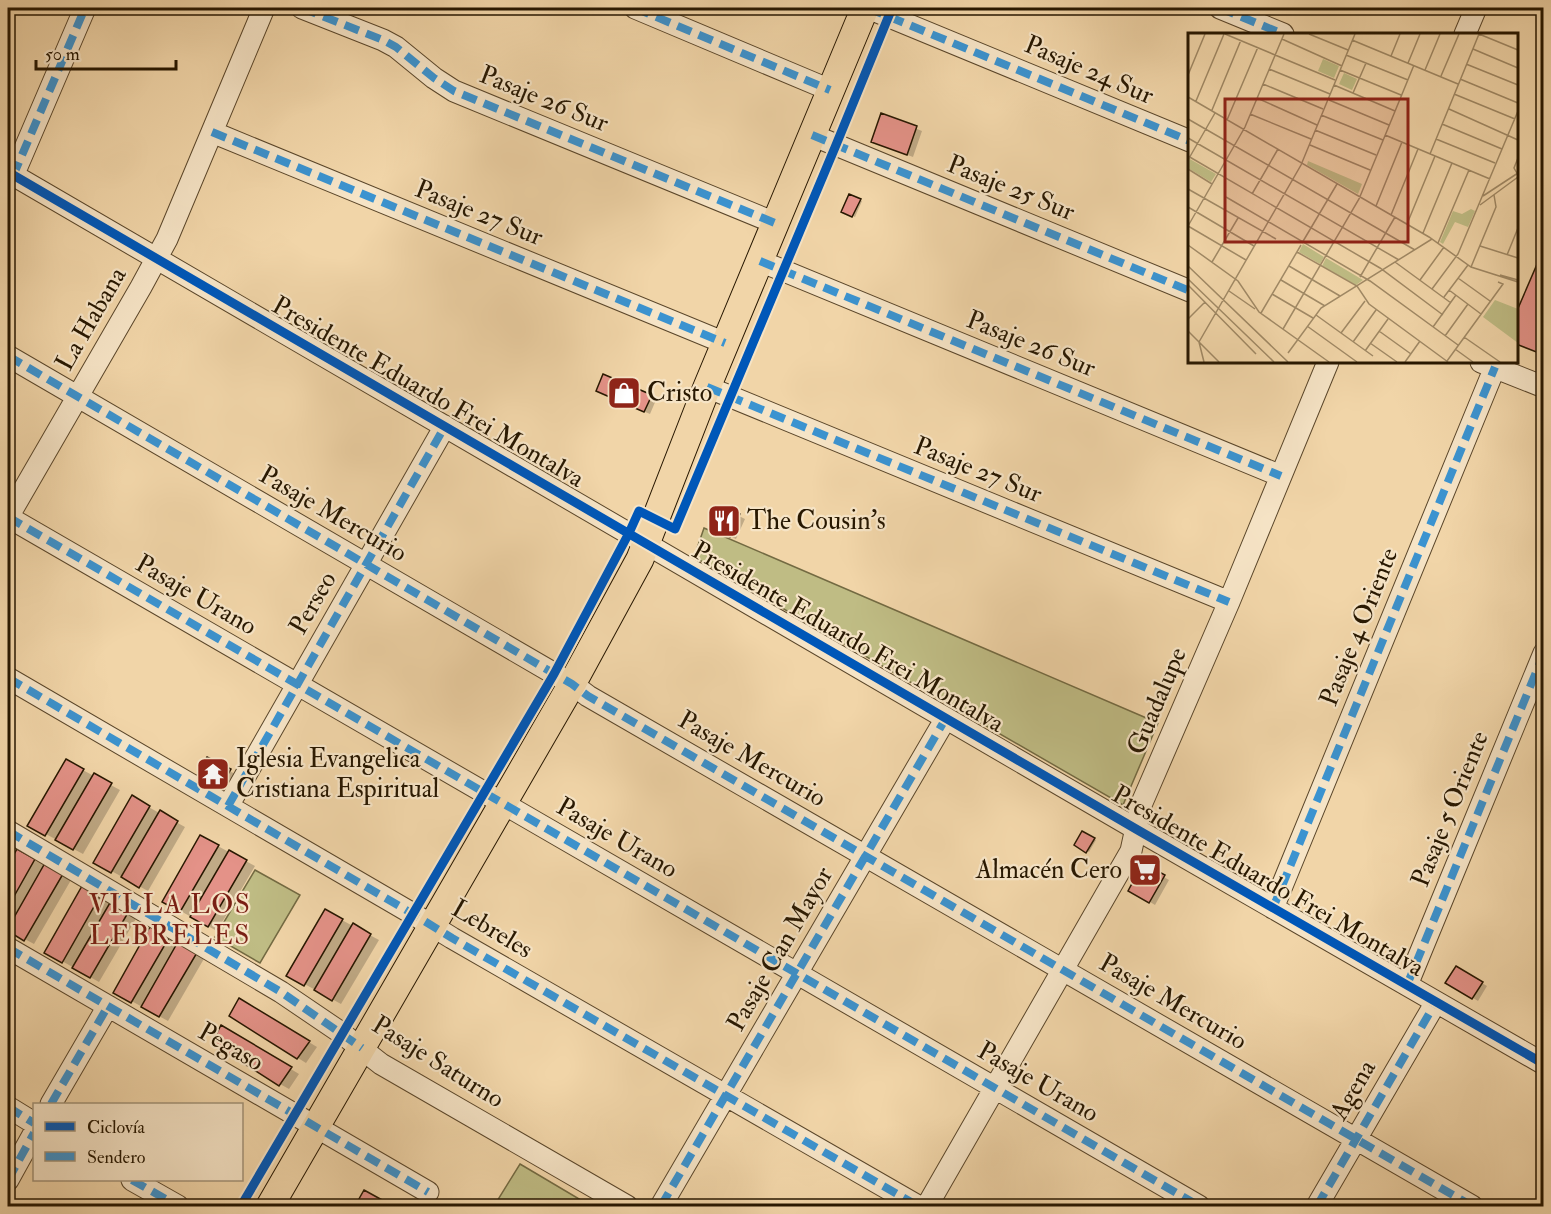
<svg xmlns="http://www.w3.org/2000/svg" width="1551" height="1214" viewBox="0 0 1551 1214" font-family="'IM FELL Double Pica',serif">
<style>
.green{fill:#bfbc84;stroke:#736a42;stroke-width:1.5}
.shadow{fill:#0003}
.building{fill:#e49288;stroke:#271700;stroke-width:1.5}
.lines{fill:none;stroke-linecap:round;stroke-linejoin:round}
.minor-casing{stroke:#5a462a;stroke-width:23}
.major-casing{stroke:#271700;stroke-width:29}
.minor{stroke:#f6e4c6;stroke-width:21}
.major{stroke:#f1d5a8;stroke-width:27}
.quiet{stroke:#3b93d0;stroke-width:8;stroke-dasharray:15 8;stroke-linecap:butt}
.cycleway-casing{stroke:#f6e4c6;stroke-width:13}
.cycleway{stroke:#0057b8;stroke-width:9}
.labels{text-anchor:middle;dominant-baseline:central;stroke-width:4.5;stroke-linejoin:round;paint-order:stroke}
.street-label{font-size:26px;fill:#271700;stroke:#f6e4c6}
.poi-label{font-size:26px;fill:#271700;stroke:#f6e4c6;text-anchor:start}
.neighbourhood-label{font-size:27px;letter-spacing:1.5px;fill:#7a1f14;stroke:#f6e4c6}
.inset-road{fill:none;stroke:#a08965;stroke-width:1.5}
.view{fill:#8f2418;fill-opacity:0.15;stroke:#8f2418;stroke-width:3}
.inset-edge{fill:none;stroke:#271700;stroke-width:3}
</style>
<rect width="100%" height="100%" fill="#f1d5a8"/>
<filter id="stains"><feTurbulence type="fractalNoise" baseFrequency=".00333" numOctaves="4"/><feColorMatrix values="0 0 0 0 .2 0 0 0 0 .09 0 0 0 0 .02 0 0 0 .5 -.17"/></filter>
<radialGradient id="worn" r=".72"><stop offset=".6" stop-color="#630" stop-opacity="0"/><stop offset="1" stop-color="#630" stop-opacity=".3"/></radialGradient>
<path class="green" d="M 704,528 L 1158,723 L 1123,805 L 694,557 Z
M 255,870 L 300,895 L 260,963 L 215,937 Z
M 520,1164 L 591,1206 L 494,1206 Z"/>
<path class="shadow" d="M 882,115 L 922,131 L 913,157 L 878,144 Z
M 850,196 L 862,201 L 855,217 L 843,211 Z
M 603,394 L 651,397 L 656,400 L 650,414 Z
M 739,516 L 745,519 L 736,539 L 716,531 Z
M 208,759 L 235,774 L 224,794 L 197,779 Z
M 66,761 L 120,790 L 83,854 L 29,825 Z
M 132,798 L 185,827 L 148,891 L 95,862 Z
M 1083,833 L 1096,840 L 1089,852 L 1076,845 Z
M 201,837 L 255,866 L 217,931 L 164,902 Z
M 17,851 L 71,880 L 34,944 L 8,930 L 8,868 Z
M 1143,865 L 1169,880 L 1155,905 L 1130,890 Z
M 83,888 L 137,917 L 99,982 L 46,952 Z
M 325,911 L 379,940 L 341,1004 L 288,975 Z
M 152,928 L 205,957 L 168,1021 L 115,992 Z
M 1456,968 L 1487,986 L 1478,1001 L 1447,982 Z
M 240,1000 L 317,1047 L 306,1063 L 298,1058 Z
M 222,1027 L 299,1074 L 289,1089 L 280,1084 Z"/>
<path class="building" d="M 881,113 L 917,126 L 907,155 L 871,142 Z
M 849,194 L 861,199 L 852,217 L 841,212 Z
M 1544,248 L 1544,355 L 1516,344 L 1516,313 Z
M 603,374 L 652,395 L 644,412 L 596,391 Z
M 718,506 L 740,514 L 730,537 L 709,528 Z
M 207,757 L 231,769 L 218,792 L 195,779 Z
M 66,759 L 84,769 L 45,836 L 27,826 Z
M 94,773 L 112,783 L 73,850 L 55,840 Z
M 132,795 L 150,806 L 111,873 L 93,863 Z
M 160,810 L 178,821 L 139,888 L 121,877 Z
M 1082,831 L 1095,838 L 1086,853 L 1074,845 Z
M 200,835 L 219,845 L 180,912 L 162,902 Z
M 17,849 L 35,859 L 8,907 L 8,865 Z
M 229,850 L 247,860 L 208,927 L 190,917 Z
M 45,863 L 63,874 L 24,941 L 8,931 L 8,928 Z
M 1143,863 L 1165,875 L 1149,903 L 1128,891 Z
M 82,886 L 100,896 L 62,963 L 44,953 Z
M 111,901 L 129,911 L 90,978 L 72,968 Z
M 325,909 L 343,919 L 304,986 L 286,976 Z
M 353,923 L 371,934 L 332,1001 L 314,990 Z
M 151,925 L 170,936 L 131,1003 L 113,993 Z
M 179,940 L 198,951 L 159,1017 L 141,1007 Z
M 1456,966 L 1483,982 L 1472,999 L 1445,983 Z
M 239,998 L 310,1041 L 297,1059 L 229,1016 Z
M 221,1025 L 292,1067 L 279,1086 L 212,1043 Z
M 364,1190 L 393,1206 L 355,1206 Z"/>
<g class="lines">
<defs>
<path id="minor" d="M 302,8 L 383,40 L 396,47 L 434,78 L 454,91 L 775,223
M 635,8 L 830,90
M 868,8 L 1190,141
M 1220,8 L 1283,34
M 1465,34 L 1476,8
M 212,132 L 725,343
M 812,135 L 1190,291
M 8,172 L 1136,829 L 1544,1064
M 13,176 L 85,8
M 760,261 L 1281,476
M 8,356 L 572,684 L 588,696 L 1472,1206
M 1481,362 L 1544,387
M 707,387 L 1229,602
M 8,517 L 1199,1206
M 8,517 L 141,287 L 167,239 L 264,8
M 8,678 L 413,914 L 452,938 L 918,1206
M 228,806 L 445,426
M 8,831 L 281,992 L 340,1032 L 381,1064 L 627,1206
M 1273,908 L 1495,367
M 8,948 L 428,1192
M 1407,985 L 1544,653
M 51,1104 L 108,1006
M 8,1107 L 34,1123
M 8,1180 L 34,1133
M 132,1180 L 178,1206
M 661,1206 L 946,718
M 927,1206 L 1131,851 L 1141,805 L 1229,602 L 1328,362
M 1317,1206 L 1436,1002"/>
<path id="major" d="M 270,1206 L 572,684 L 640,559 L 707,387 L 865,8"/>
</defs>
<use href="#minor" class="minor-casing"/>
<use href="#major" class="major-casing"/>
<use href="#minor" class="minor"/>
<use href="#major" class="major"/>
<path class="quiet" d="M 302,8 L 383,40 L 396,47 L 434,78 L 454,91 L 775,223
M 635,8 L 830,90
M 868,8 L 1190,141
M 1220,8 L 1283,34
M 212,132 L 725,343
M 812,135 L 1190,291
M 13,176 L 85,8
M 760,261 L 1281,476
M 8,356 L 572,684 L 588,696 L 1472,1206
M 707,387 L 1229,602
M 8,517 L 1199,1206
M 8,678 L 413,914 L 452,938 L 918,1206
M 228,806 L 445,426
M 8,831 L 281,992 L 362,1048
M 1273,908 L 1495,367
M 8,948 L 428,1192
M 1407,985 L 1544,653
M 51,1104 L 108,1006
M 8,1107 L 34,1123
M 8,1180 L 34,1133
M 132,1180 L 178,1206
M 661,1206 L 946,718
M 1317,1206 L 1436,1002"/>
<defs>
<path id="cycleway" d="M 8,172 L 1136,829 L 1544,1064
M 241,1206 L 554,674 L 629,533 L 639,511 L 675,529 L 836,145 L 892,8"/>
</defs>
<use href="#cycleway" class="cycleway-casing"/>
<use href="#cycleway" class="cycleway"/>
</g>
<defs>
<symbol id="shop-square" viewBox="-11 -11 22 22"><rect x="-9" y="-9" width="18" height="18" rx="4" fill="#8f2418" stroke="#f6e4c6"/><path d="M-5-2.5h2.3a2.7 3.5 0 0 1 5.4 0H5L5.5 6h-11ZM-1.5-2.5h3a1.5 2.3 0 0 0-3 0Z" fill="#fff"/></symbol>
<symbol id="restaurant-square" viewBox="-11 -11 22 22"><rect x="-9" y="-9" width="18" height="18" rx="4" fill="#8f2418" stroke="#f6e4c6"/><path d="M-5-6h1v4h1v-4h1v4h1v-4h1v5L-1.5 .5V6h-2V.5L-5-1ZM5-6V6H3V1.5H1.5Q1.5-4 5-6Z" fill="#fff"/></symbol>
<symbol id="temple-square" viewBox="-11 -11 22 22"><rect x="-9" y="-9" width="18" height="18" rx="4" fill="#8f2418" stroke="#f6e4c6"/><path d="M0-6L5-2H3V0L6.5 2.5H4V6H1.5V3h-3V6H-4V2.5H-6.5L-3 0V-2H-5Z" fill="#fff"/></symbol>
<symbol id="supermarket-square" viewBox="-11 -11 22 22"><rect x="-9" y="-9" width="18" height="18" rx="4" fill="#8f2418" stroke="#f6e4c6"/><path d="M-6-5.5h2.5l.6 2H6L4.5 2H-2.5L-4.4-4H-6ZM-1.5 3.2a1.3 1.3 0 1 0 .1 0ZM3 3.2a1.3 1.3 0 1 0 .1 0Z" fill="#fff"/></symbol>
</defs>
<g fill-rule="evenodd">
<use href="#shop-square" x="605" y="374" width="38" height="38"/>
<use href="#restaurant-square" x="705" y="502" width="38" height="38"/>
<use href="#temple-square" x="194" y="755" width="38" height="38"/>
<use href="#supermarket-square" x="1126" y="851" width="38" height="38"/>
</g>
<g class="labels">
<g class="street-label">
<text transform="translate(1089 70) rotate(23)">Pasaje 24 Sur</text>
<text transform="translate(544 99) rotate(22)">Pasaje 26 Sur</text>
<text transform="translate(1011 188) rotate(22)">Pasaje 25 Sur</text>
<text transform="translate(479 213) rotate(22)">Pasaje 27 Sur</text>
<text transform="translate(91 319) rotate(-60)">La Habana</text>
<text transform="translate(1031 344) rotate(22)">Pasaje 26 Sur</text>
<text transform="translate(428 392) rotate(30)">Presidente Eduardo Frei Montalva</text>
<text transform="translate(978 470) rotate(22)">Pasaje 27 Sur</text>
<text transform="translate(333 514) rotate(30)">Pasaje Mercurio</text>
<text transform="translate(196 595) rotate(30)">Pasaje Urano</text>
<text transform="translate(313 603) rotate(-60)">Perseo</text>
<text transform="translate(1359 627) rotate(-68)">Pasaje 4 Oriente</text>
<text transform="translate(848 637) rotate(30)">Presidente Eduardo Frei Montalva</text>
<text transform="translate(1157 701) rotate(-67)">Guadalupe</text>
<text transform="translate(752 759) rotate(30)">Pasaje Mercurio</text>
<text transform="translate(1450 809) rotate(-68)">Pasaje 5 Oriente</text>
<text transform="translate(617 838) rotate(30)">Pasaje Urano</text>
<text transform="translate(1268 881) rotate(30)">Presidente Eduardo Frei Montalva</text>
<text transform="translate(492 929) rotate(31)">Lebreles</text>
<text transform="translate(780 949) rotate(-60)">Pasaje Can Mayor</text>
<text transform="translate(1173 1002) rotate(30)">Pasaje Mercurio</text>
<text transform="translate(231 1047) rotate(30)">Pegaso</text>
<text transform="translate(438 1062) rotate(32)">Pasaje Saturno</text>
<text transform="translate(1038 1082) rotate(30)">Pasaje Urano</text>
<text transform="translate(1353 1090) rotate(-60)">Agena</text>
</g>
<g class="poi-label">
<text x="647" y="393">Cristo</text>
<text x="747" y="521">The Cousin's</text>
<text x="236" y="759">Iglesia Evangelica<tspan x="236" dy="30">Cristiana Espiritual</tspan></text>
<text x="1122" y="870" text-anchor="end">Almacén Cero</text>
</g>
<g class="neighbourhood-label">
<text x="170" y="904">VILLA LOS<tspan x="170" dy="31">LEBRELES</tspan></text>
</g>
</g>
<g transform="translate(1188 33)">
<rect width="330" height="330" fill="#f1d5a8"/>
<path d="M 135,26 L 151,33 L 146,45 L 130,38 ZM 156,40 L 169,46 L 164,57 L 151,51 ZM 0,125 L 28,141 L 23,149 L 0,135 ZM 120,128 L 174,151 L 170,161 L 119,132 ZM 283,176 L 287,178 L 280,194 L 267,189 L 255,211 L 252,209 L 265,178 L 274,181 ZM 115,211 L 136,224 L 132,231 L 111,219 ZM 138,225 L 175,247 L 168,252 L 134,233 ZM 307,267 L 330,276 L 330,310 L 295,284 Z" fill="#bfbc84"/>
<path class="inset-road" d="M 37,1 L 147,47M 121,1 L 160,17M 291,1 L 330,17M 94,6 L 154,33M 164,7 L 270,51M 285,16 L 330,35M 158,22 L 220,47M 203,23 L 212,1M 220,30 L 232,1M 278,31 L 330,52M 81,36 L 142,61M 152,37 L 213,62M 237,37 L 252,1M 0,42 L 17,1M 253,43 L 271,1M 272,46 L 330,70M 75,51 L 135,76M 146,52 L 207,78M 165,60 L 178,30M 266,61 L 327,86M 0,64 L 241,204 L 283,234 L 330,249M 69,65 L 129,92M 141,67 L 201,92M 8,68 L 36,1M 261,76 L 330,107M 24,77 L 53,7M 62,81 L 123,106M 133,82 L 195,107M 0,86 L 227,217M 39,87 L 70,14M 254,91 L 314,116M 127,97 L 188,122M 197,102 L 302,146M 0,105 L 211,227M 248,106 L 307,130M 122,112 L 182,137M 242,121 L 291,1M 0,123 L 192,235 L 255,282M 0,127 L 27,80M 0,136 L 24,151M 330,142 L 326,135 L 330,125M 0,156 L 88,206M 64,161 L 90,116M 295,163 L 330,140M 38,164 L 182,248 L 270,312M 292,172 L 330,144M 188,173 L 214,109M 0,174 L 66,213M 203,182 L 230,116M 219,191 L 247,123M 0,193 L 57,94 L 96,1M 0,193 L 58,227M 235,200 L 264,130M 114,210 L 149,151M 250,210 L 281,137M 0,212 L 50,248 L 71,279 L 141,329M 292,213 L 330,225M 109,219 L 169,253 L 181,271 L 260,329M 319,222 L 330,195M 24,229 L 50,185M 207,229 L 263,270M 0,233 L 100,329M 101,233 L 152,263M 283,234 L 308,174 L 306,162M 312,242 L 330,247M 172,244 L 207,184M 270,245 L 302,268M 0,246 L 86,329M 93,247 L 137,273M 232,247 L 256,214M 0,252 L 68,321M 244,256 L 270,221 L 330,78M 261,257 L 293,281M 41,258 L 67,276M 84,261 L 125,285M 256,264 L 280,232M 73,280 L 113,212M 128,282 L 185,323M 0,286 L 17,269M 119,293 L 169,329M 245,294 L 268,262M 95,296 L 171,166 L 226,32M 0,298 L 31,329M 191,298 L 223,321M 153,300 L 177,268M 257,303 L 280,271M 276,304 L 312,329M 165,309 L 188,277M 182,310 L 209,329M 267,316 L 285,329M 177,318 L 200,286M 100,320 L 133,275 L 244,206M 259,328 L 315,251 L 310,249M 16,329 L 11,309 L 113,132 L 167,1M 217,329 L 232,308"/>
<path class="view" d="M 37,66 L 220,66 L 220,209 L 37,209 Z"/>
<rect width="330" height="330" class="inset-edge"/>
</g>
<rect width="1551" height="1214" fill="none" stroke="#f1d5a8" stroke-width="30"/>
<rect x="9" y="9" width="1533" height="1196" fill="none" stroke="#271700" stroke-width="3"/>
<rect x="15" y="15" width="1521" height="1184" fill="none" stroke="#271700" stroke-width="1.5"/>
<rect x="33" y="1103" width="210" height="78" fill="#f6e4c6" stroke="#a39277" stroke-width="1.5"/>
<rect x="45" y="1122" width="30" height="9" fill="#0057b8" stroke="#a39277" stroke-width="1.5"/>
<text x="87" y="1133" font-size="18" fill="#271700">Ciclovía</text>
<rect x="45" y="1152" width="30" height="9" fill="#3b93d0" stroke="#a39277" stroke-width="1.5"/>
<text x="87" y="1163" font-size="18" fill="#271700">Sendero</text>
<path d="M36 60v9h140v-9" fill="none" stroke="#271700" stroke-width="3"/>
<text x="45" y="60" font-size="18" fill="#271700" stroke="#f6e4c6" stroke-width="4.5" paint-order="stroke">50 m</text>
<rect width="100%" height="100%" filter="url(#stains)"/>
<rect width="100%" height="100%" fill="url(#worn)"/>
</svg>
